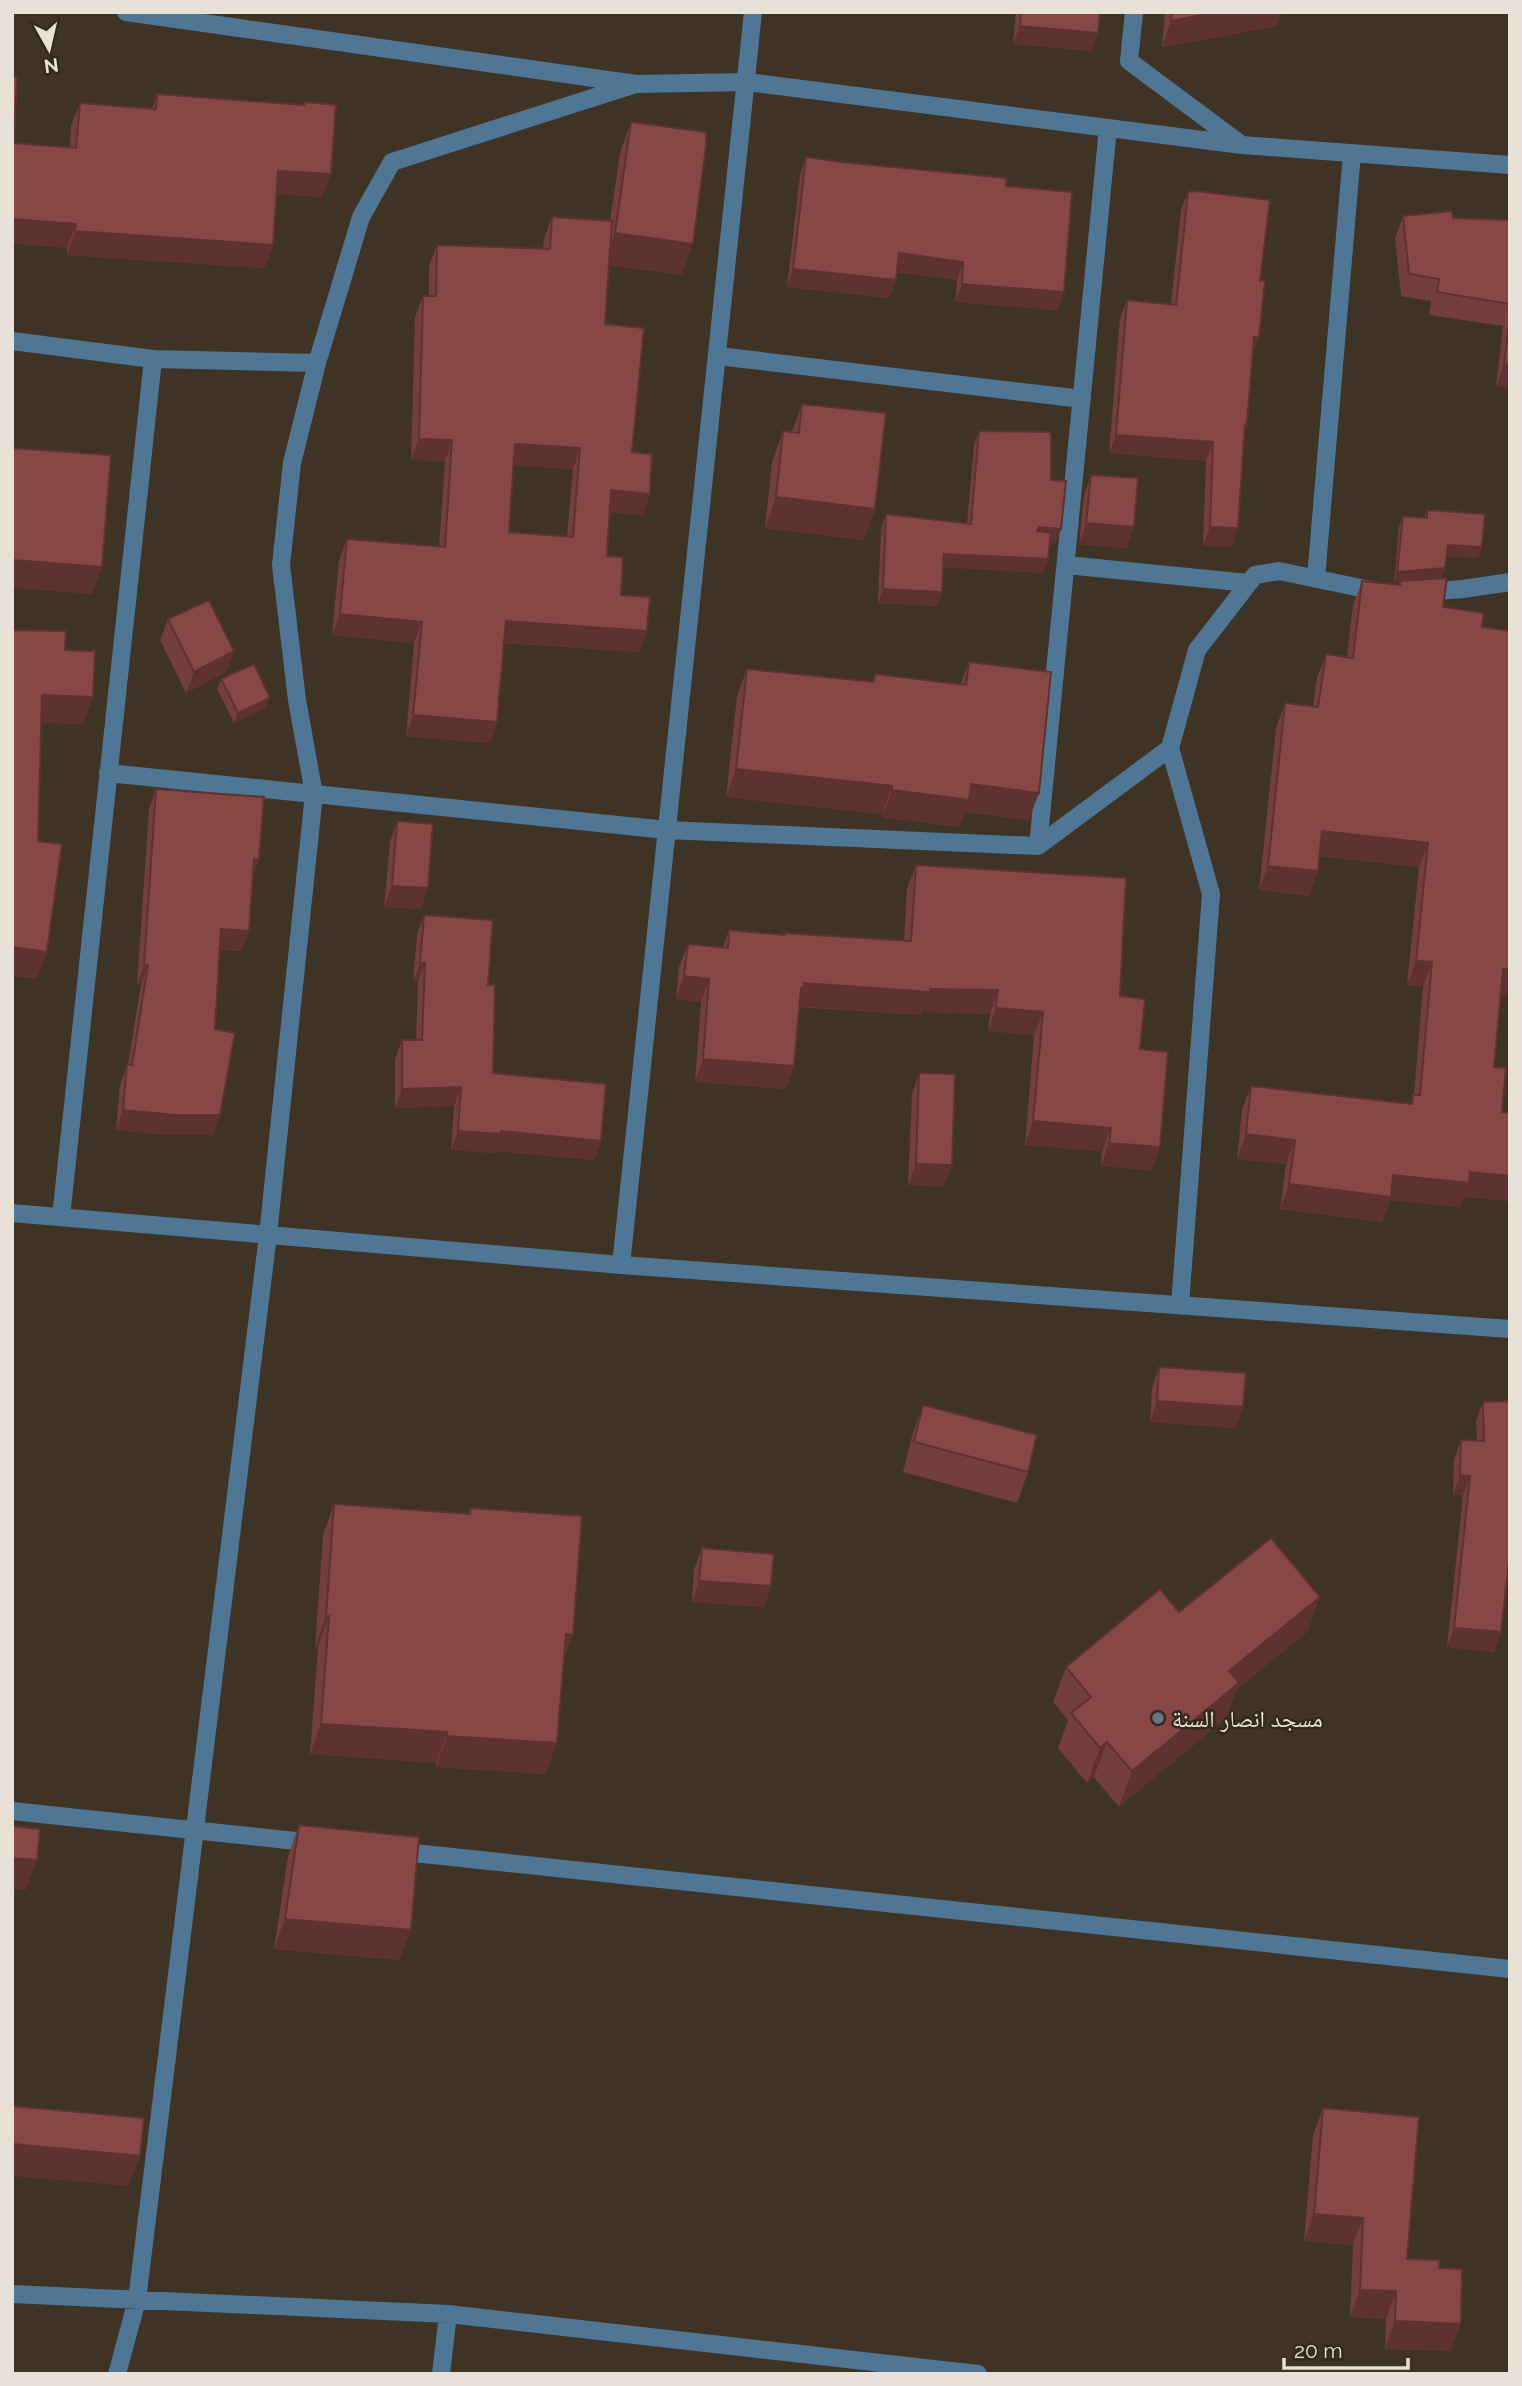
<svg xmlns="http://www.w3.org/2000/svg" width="1522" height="2386" viewBox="0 0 1522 2386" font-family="Raleway,'Noto Naskh Arabic',sans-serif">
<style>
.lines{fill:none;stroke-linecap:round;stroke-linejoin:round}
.minor{stroke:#4f7795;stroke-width:18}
.wall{fill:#743e3b;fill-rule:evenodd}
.shaded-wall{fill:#5e3230}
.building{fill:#874845;stroke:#5e3230;stroke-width:2;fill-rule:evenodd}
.worship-dot{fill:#6b7280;stroke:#34291c;stroke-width:2.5}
.labels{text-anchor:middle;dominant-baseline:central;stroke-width:5;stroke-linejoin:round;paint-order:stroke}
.poi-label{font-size:23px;fill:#e8e1d8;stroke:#34291c;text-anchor:start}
</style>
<rect width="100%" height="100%" fill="#3e3325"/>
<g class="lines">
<path class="minor" d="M 126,12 L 636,84 L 747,82 L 1242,145 L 1510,165
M 1134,12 L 1129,61 L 1239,143
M 12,341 L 153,359 L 317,363
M 718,356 L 1082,399
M 1066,565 L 1249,583
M 1316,578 L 1352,153
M 1422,592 L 1463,589 L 1510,582
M 1170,748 L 1211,894 L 1180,1305
M 108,773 L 667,830 L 1038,846 L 1170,748 L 1197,650 L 1255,575 L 1279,571 L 1380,592
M 1038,846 L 1108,128
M 12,1213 L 621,1265 L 1510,1329
M 61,1217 L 153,359
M 621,1265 L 753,12
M 12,1811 L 315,1843
M 395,1851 L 1510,1969
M 12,2294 L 448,2314 L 978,2374
M 117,2374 L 137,2300 L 268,1235 L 314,794 L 297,700 L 281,565 L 292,463 L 317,363 L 361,217 L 392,162 L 636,84
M 441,2374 L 448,2314"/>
</g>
<path class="wall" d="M 1016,12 L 1100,12 L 1091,51 L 1013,44 Z
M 1165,12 L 1282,12 L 1277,26 L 1162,47 Z
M 157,94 L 303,105 L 304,102 L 322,197 L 276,194 L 273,245 L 264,268 L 67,255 L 67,248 L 14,143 L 70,147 L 71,126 L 80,103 L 152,108 Z
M 631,122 L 682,275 L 609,265 L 605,324 L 632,452 L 650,494 L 642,515 L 610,512 L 607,556 L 640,652 L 504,643 L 497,722 L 490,743 L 406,736 L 414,643 L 332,635 L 339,560 L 347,539 L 439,547 L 445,461 L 411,460 L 415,317 L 423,296 L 429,296 L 429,266 L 437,245 L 543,249 L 544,238 L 552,217 L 610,221 L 620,153 ZM 513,465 L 573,469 L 567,537 L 509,532 Z
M 806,157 L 1006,186 L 1064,292 L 1057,310 L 955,302 L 957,280 L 897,272 L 896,280 L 889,298 L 787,287 L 800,175 Z
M 1188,192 L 1260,281 L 1247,424 L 1245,430 L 1232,547 L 1203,545 L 1206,461 L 1109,453 L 1120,318 L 1127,300 L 1171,304 L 1181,210 Z
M 1403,216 L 1510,220 L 1510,388 L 1496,386 L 1503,326 L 1429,315 L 1431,301 L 1401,296 L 1395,238 Z
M 802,404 L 875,509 L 864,540 L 765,528 L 772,462 L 783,431 L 792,432 Z
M 979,431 L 1051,480 L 1061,529 L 1056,543 L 1050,542 L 1048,559 L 1043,573 L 943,567 L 942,592 L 937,606 L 878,603 L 881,528 L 886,514 L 967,523 L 974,445 Z
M 1091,475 L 1134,527 L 1126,548 L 1079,544 L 1084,496 Z
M 1427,510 L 1482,547 L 1478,558 L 1447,556 L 1445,568 L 1441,578 L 1443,607 L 1482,627 L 1510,631 L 1510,995 L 1501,994 L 1494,1067 L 1502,1112 L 1510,1113 L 1510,1201 L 1464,1197 L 1460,1207 L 1390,1200 L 1382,1222 L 1280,1209 L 1286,1164 L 1237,1159 L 1242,1110 L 1251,1086 L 1410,1104 L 1414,1095 L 1423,987 L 1407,985 L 1419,867 L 1320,856 L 1309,896 L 1259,890 L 1276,728 L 1285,703 L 1313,706 L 1317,678 L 1326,654 L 1347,657 L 1353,605 L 1362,581 L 1399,585 L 1400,582 L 1394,582 L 1399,527 L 1403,516 L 1424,518 Z
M 168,619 L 226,672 L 186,693 L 160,640 Z
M 969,662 L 1029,820 L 965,812 L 959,827 L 882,817 L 882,814 L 726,797 L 737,696 L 747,669 L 872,682 L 875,674 L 960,685 Z
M 221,679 L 266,708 L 234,723 L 217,689 Z
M 156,789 L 259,859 L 253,875 L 249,931 L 241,951 L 220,950 L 215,1029 L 213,1135 L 168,1135 L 116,1130 L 120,1084 L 128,1064 L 141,985 L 137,985 L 149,809 Z
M 397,821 L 421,909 L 384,907 L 390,842 Z
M 916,865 L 1120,996 L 1140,1049 L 1152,1170 L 1101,1166 L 1102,1151 L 1025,1145 L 1034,1035 L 988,1031 L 990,1014 L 922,1012 L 922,1015 L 799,1007 L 786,1089 L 695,1082 L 701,1002 L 676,999 L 679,967 L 688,944 L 723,947 L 729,930 L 783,935 L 904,941 L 907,888 Z
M 424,915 L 488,985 L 493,1073 L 601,1141 L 594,1160 L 495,1151 L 494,1153 L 451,1150 L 454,1106 L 395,1108 L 395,1059 L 402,1040 L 416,1040 L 418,982 L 413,982 L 417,934 Z
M 919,1073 L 944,1186 L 908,1185 L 912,1094 Z
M 1159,1367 L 1236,1428 L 1150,1422 L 1152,1388 Z
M 1483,1402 L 1501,1632 L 1494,1652 L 1447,1647 L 1463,1495 L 1453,1495 L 1454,1460 L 1461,1440 L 1477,1441 L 1476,1421 Z
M 923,1405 L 1028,1472 L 1017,1503 L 903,1472 L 912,1436 Z
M 334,1504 L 468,1514 L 470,1508 L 564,1659 L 546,1774 L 436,1767 L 436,1763 L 310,1754 L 318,1647 L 315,1647 L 323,1535 Z
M 702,1548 L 771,1586 L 764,1607 L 692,1602 L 694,1569 Z
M 1320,1597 L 1307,1632 L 1236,1690 L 1226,1718 L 1119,1807 L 1094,1777 L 1087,1783 L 1058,1748 L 1068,1720 L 1053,1702 L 1066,1667 L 1179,1612 Z
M 299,1825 L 411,1930 L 399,1960 L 274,1949 L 288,1856 Z
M 1323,2108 L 1407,2259 L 1439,2268 L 1451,2351 L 1385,2349 L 1386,2319 L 1350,2317 L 1353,2245 L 1304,2241 L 1313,2135 Z"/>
<path class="shaded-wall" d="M 1218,12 L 1282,12 L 1277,26 L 1162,47 L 1171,21 Z
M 1020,26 L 1098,33 L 1091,51 L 1013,44 Z
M 278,171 L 331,174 L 322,197 L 269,194 Z
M 12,219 L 76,224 L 67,248 L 12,244 Z
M 75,231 L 273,245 L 264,268 L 67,255 Z
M 615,233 L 693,244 L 682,275 L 604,264 Z
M 899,253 L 963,262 L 957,280 L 892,271 Z
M 793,269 L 896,280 L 889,298 L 787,287 Z
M 962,284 L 1064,292 L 1057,310 L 955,302 Z
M 1254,337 L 1259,338 L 1252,356 Z
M 1504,364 L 1510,365 L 1510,388 L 1496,386 Z
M 1116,435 L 1213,442 L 1206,461 L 1109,453 Z
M 419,439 L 452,440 L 445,461 L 411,460 Z
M 515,444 L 580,448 L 573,469 L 507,465 Z
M 611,490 L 650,494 L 642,515 L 603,511 Z
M 776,497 L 875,509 L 864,540 L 765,528 Z
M 1086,523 L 1134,527 L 1126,548 L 1079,544 Z
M 1039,527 L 1061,529 L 1056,543 L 1034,541 Z
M 1210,527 L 1238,528 L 1232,547 L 1203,545 Z
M 1448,545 L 1482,547 L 1478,558 L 1444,556 Z
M 944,554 L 1048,559 L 1043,573 L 939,567 Z
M 12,560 L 102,567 L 92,594 L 12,588 Z
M 1445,568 L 1441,579 L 1394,582 L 1397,572 Z
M 883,589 L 942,592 L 937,606 L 878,603 Z
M 340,614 L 422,622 L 414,643 L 332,635 Z
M 506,621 L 647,631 L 640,652 L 499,642 Z
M 234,651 L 226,672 L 186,693 L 194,672 Z
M 42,695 L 93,697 L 83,724 L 32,723 Z
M 270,698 L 266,708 L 234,723 L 238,713 Z
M 413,715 L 497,722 L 490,743 L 406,736 Z
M 736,769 L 892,786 L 882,814 L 726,797 Z
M 971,784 L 1039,793 L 1029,820 L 965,812 L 959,827 L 882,817 L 892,790 Z
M 1322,831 L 1428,843 L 1419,867 L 1314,855 Z
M 254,859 L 259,859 L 252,879 Z
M 1268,866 L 1318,871 L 1309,896 L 1259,890 Z
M 392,886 L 428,888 L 421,909 L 384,907 Z
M 221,929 L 249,931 L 241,951 L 214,949 Z
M 12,947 L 47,952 L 37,979 L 12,976 Z
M 1416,961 L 1432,962 L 1423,987 L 1407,985 Z
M 420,963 L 425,963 L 418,982 L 413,982 Z
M 144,965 L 148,965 L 141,985 L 137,985 Z
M 1503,969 L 1510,970 L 1510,995 L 1494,993 Z
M 684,976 L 709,979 L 701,1002 L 676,999 Z
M 804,983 L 930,989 L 998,990 L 990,1014 L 922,1012 L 922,1015 L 797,1006 L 801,988 Z
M 996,1008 L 1043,1012 L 1034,1035 L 988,1031 Z
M 703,1059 L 794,1066 L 786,1089 L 695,1082 Z
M 461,1087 L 454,1106 L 395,1108 L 402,1089 Z
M 123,1110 L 220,1115 L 213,1135 L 168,1135 L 116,1130 Z
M 1033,1121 L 1111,1128 L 1102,1151 L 1025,1145 Z
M 458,1131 L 501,1131 L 601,1141 L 594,1160 L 495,1151 L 494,1153 L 451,1150 Z
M 1246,1134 L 1295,1140 L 1286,1164 L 1237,1159 Z
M 1109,1143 L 1160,1147 L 1152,1170 L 1101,1166 Z
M 916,1164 L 952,1165 L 944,1186 L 908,1185 Z
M 1470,1172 L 1510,1176 L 1510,1201 L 1464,1197 L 1460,1207 L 1390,1200 L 1382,1222 L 1280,1209 L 1289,1184 L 1393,1175 Z
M 1157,1401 L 1243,1407 L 1236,1428 L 1150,1422 Z
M 1460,1475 L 1470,1476 L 1463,1495 L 1453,1495 Z
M 699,1581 L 771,1586 L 764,1607 L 692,1602 Z
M 1320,1597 L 1307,1632 L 1236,1690 L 1226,1718 L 1119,1807 L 1132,1771 L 1229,1671 Z
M 326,1616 L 329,1616 L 318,1647 L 315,1647 Z
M 1454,1628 L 1501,1632 L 1494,1652 L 1447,1647 Z
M 566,1634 L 573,1635 L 562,1665 Z
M 321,1724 L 447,1732 L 436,1763 L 310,1754 Z
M 447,1736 L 557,1743 L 546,1774 L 436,1767 Z
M 1107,1742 L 1094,1777 L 1087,1783 L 1100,1748 Z
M 12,1858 L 37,1860 L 26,1890 L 12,1889 Z
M 285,1919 L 411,1930 L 399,1960 L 274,1949 Z
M 12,2144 L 140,2156 L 129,2186 L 12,2176 Z
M 1314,2214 L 1363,2218 L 1353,2245 L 1304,2241 Z
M 1360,2290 L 1396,2291 L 1386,2319 L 1350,2317 Z
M 1395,2321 L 1461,2324 L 1451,2351 L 1385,2349 Z"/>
<path class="building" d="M 1021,12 L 1100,12 L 1098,33 L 1020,26 Z
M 1172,12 L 1218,12 L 1171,21 Z
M 12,76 L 17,77 L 14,143 L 76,148 L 80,103 L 156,109 L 157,94 L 304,105 L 304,102 L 336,105 L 331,174 L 278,171 L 273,245 L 75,231 L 76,224 L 12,219 Z
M 631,122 L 706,132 L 706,147 L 693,244 L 615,233 Z
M 806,157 L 841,162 L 1007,178 L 1006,186 L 1072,192 L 1064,292 L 962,284 L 963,262 L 899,253 L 896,280 L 793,269 Z
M 1196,191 L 1270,200 L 1260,281 L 1265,281 L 1259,338 L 1254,337 L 1247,424 L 1245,424 L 1238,528 L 1210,527 L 1213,442 L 1116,435 L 1127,300 L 1176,305 L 1188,192 Z
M 1452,211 L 1453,218 L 1510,220 L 1510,304 L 1437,292 L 1439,279 L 1409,274 L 1403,216 Z
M 552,217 L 612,221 L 605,324 L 644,328 L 632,452 L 652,454 L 650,494 L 611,490 L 607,556 L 623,557 L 621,595 L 650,597 L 647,631 L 506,621 L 497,722 L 413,715 L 422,622 L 340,614 L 347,539 L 445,547 L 452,440 L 419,439 L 423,296 L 436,296 L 437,245 L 550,249 ZM 515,444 L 580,448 L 573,537 L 509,532 Z
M 1510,317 L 1510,365 L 1504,364 Z
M 802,404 L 886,413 L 875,509 L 776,497 L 783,431 L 799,433 Z
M 979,431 L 1051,432 L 1051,480 L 1066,481 L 1061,529 L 1039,527 L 1037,531 L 1051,533 L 1048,559 L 944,554 L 942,592 L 883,589 L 886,514 L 971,524 Z
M 12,448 L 111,455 L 102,567 L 12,560 Z
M 1091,475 L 1138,478 L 1134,527 L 1086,523 Z
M 1427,510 L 1485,514 L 1482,547 L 1448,545 L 1445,568 L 1397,572 L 1403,516 L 1427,518 Z
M 1447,578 L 1443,607 L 1484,613 L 1482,627 L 1510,631 L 1510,970 L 1503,969 L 1494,1067 L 1506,1068 L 1502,1112 L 1510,1113 L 1510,1176 L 1470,1172 L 1469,1183 L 1393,1175 L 1391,1197 L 1289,1184 L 1295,1140 L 1246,1134 L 1251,1086 L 1412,1104 L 1413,1095 L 1420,1095 L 1432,962 L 1416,961 L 1428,843 L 1322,831 L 1318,871 L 1268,866 L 1285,703 L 1318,707 L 1326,654 L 1353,658 L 1362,581 L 1400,585 L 1400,581 Z
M 209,600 L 234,651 L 194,672 L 168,619 Z
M 12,630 L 66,631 L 65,650 L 91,651 L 95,650 L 95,652 L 93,697 L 42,695 L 38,841 L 62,844 L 47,952 L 12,947 Z
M 969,662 L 1051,672 L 1039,793 L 971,784 L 969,800 L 892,790 L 892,786 L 736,769 L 747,669 L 874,682 L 875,674 L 966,685 Z
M 254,664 L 270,698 L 238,713 L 221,679 Z
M 156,789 L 264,797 L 259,859 L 254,859 L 249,931 L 221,929 L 215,1029 L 235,1033 L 220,1115 L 175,1115 L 123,1110 L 127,1064 L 132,1065 L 148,965 L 144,965 Z
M 397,821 L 433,824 L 428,888 L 392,886 Z
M 916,865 L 1126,878 L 1120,996 L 1145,999 L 1140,1049 L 1168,1052 L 1160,1147 L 1109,1143 L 1111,1128 L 1033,1121 L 1043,1012 L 996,1008 L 998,990 L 930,989 L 930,992 L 804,983 L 804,989 L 801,988 L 794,1066 L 703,1059 L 709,979 L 684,976 L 688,944 L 728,948 L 729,930 L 784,935 L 784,933 L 911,941 Z
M 424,915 L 493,920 L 488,985 L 495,985 L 493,1073 L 606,1084 L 601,1141 L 501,1131 L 501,1134 L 458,1131 L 461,1087 L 402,1089 L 402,1040 L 422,1040 L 425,963 L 420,963 Z
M 919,1073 L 955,1074 L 952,1165 L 916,1164 Z
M 1159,1367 L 1246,1373 L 1243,1407 L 1157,1401 Z
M 1510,1401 L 1510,1552 L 1501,1632 L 1454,1628 L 1470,1476 L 1460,1475 L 1461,1440 L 1484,1441 L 1483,1402 Z
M 923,1405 L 1037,1435 L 1028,1472 L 914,1442 Z
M 334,1504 L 470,1514 L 470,1508 L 582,1516 L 573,1635 L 566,1634 L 557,1743 L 447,1736 L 447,1732 L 321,1724 L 329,1616 L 326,1616 Z
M 1271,1538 L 1320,1597 L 1229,1671 L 1239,1683 L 1132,1771 L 1107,1742 L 1100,1748 L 1071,1713 L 1091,1697 L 1066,1667 L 1160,1589 L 1179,1612 Z
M 702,1548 L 774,1554 L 771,1586 L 699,1581 Z
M 299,1825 L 419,1837 L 411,1930 L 285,1919 Z
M 12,1826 L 40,1829 L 37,1860 L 12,1858 Z
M 12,2106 L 144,2118 L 140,2156 L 12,2144 Z
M 1323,2108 L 1419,2117 L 1407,2259 L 1439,2260 L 1439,2268 L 1462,2269 L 1461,2324 L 1395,2321 L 1396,2291 L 1360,2290 L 1363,2218 L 1314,2214 Z"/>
<circle class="worship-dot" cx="1158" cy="1718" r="7"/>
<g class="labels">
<g class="poi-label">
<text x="1172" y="1718">مسجد انصار السنة</text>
</g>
</g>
<rect width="1522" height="2386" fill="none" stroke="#e8e1d8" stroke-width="28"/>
<g transform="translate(49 49) rotate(172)" stroke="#34291c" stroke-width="5" paint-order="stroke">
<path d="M0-5L12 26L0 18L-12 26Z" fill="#e8e1d8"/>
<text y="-10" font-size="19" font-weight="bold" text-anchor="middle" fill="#e8e1d8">N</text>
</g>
<path d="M1284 2358v10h124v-10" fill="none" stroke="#e8e1d8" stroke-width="3.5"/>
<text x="1294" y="2358" font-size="21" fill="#e8e1d8" stroke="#34291c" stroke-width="5" paint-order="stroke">20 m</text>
</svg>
